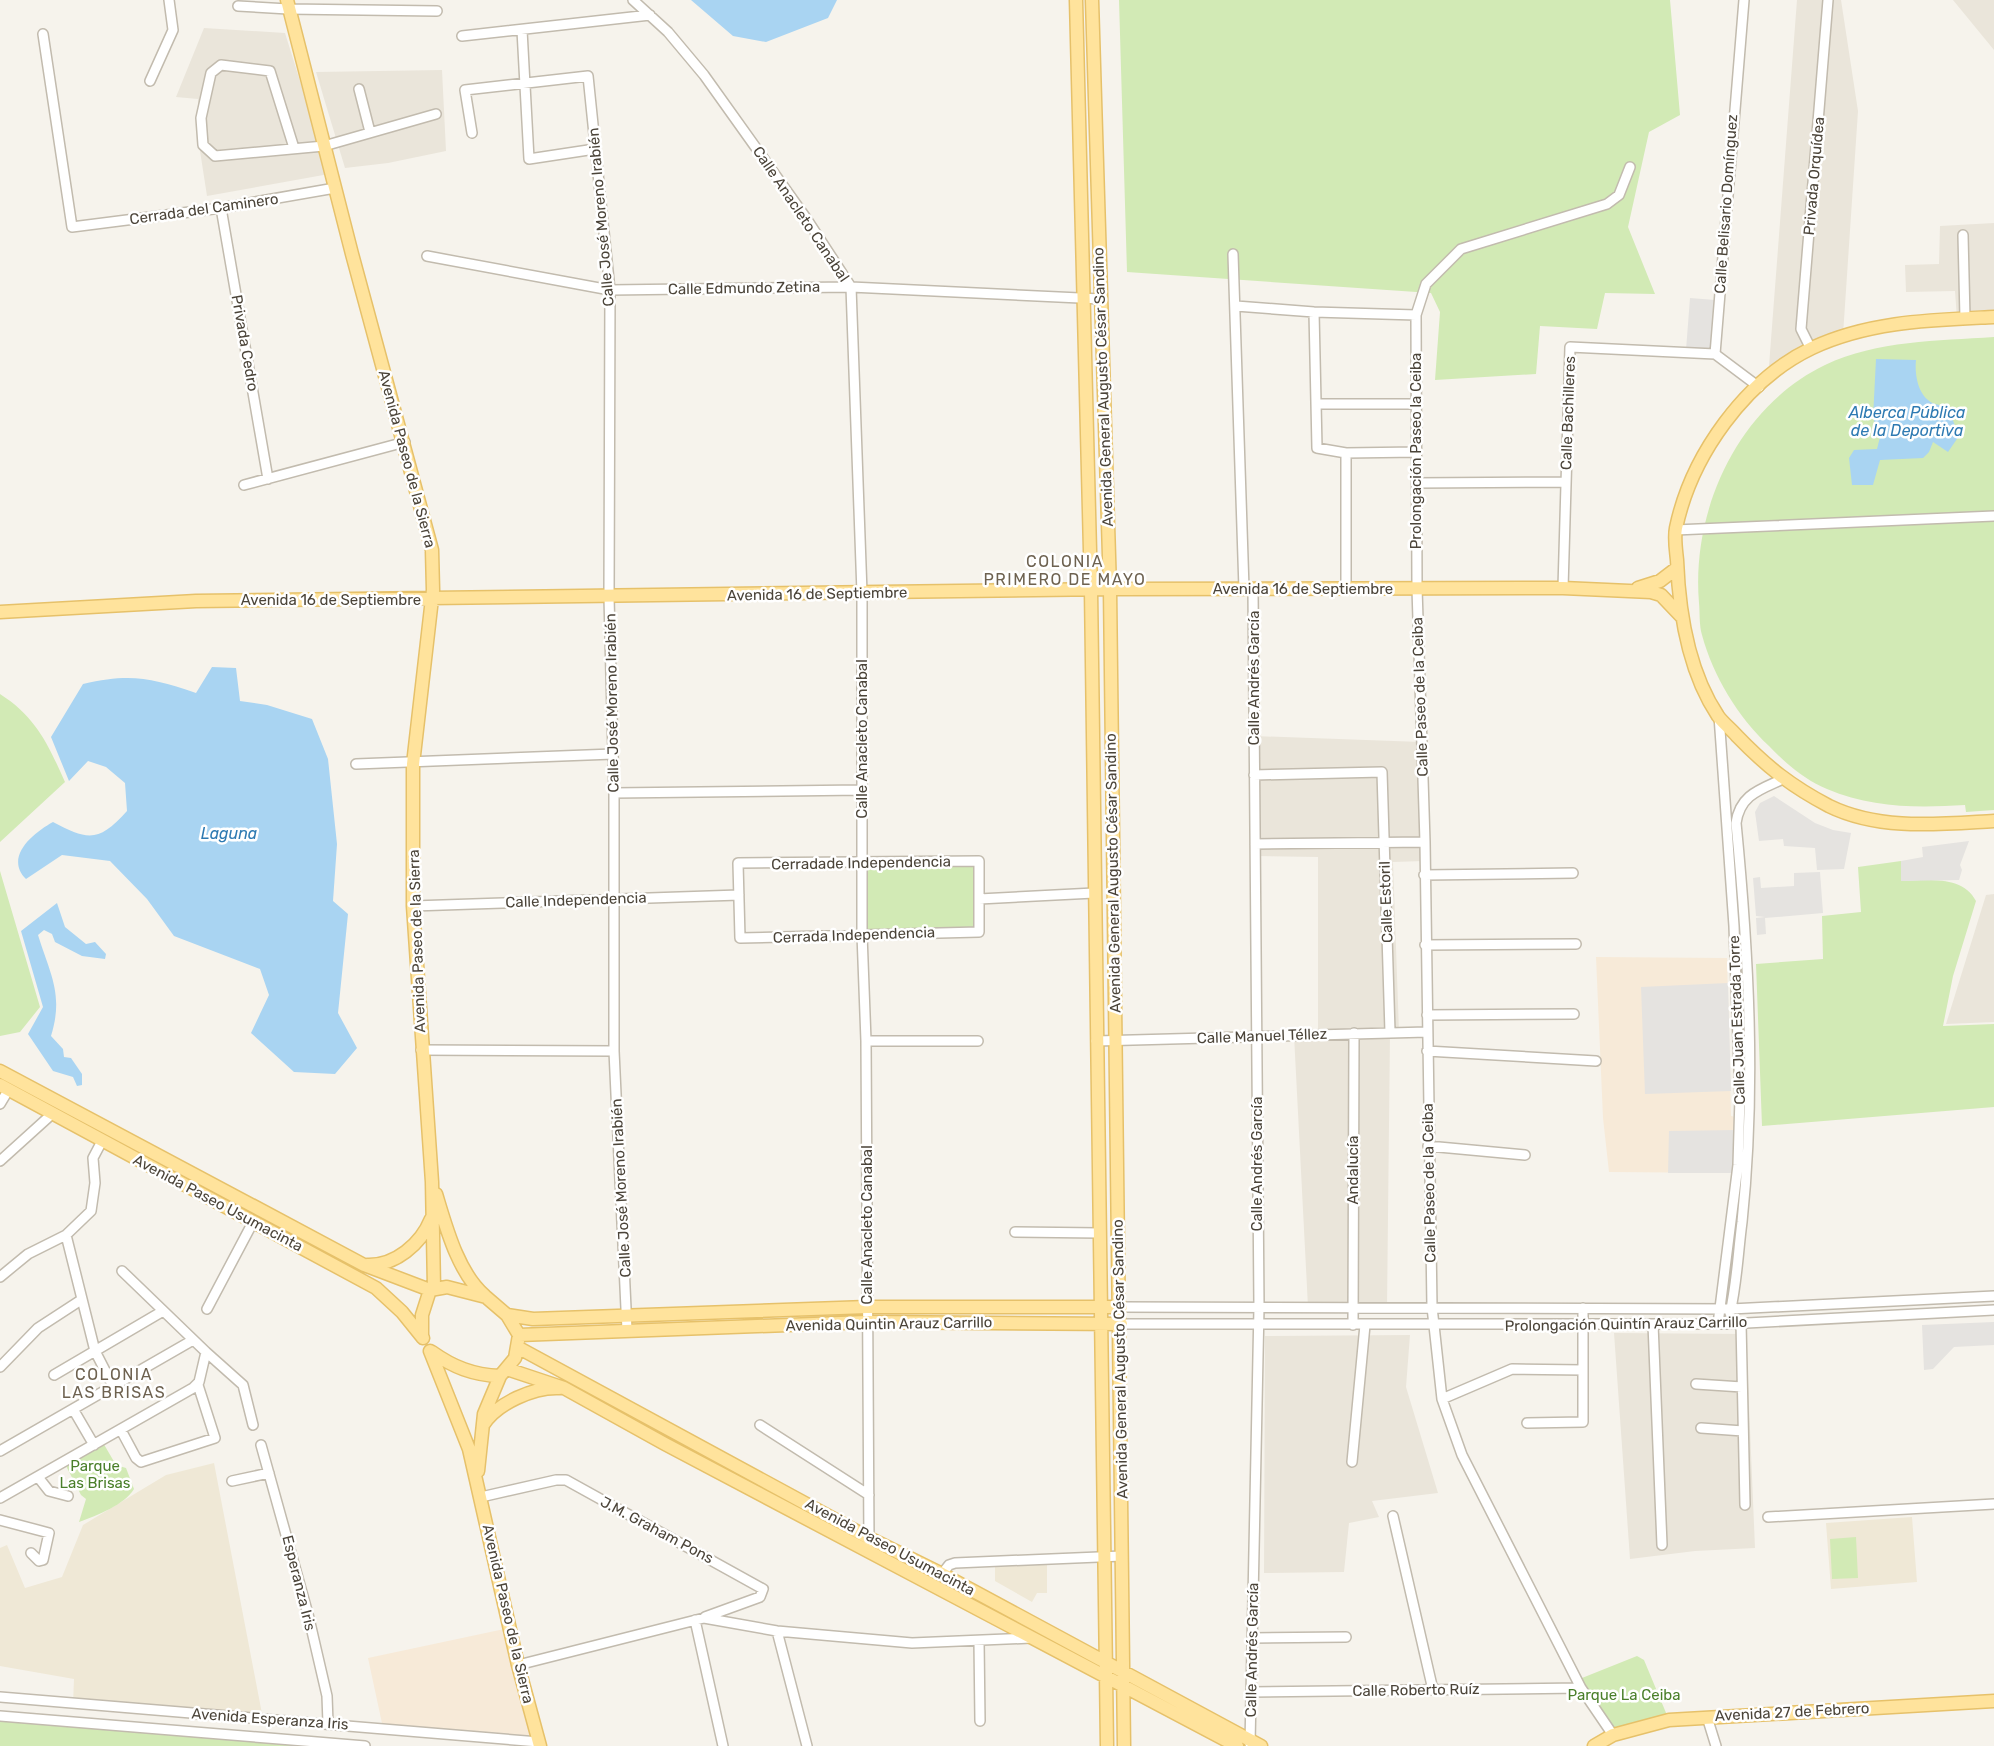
<svg xmlns="http://www.w3.org/2000/svg" width="1994" height="1746" viewBox="0 0 1994 1746" font-family="Rubik,sans-serif">
<style>
.residential{fill:#eae5da}
.commercial{fill:#f7ead8}
.education{fill:#efe8d6}
.green{fill:#d2eab5}
.parking{fill:#e5e3e0}
.water{fill:#a9d4f2}
.lines{fill:none;stroke-linecap:round;stroke-linejoin:round}
.minor-casing{stroke:#c2bbae;stroke-width:12}
.major-casing{stroke:#e6c16a;stroke-width:15}
.minor{stroke:#fff;stroke-width:9}
.major{stroke:#ffe39c;stroke-width:12}
.labels{text-anchor:middle;dominant-baseline:central;stroke-width:5;stroke-linejoin:round;paint-order:stroke}
.street-label{font-size:15px;fill:#4b4439;stroke:#fff}
.park-label{font-size:15px;fill:#4a7f2a;stroke:#fff}
.water-label{font-size:16px;font-style:italic;fill:#2e7ab2;stroke:#fff}
.neighbourhood-label{font-size:16px;letter-spacing:1.5px;fill:#6e6250;stroke:#fff}
</style>
<rect width="100%" height="100%" fill="#f6f3ec"/>
<path class="residential" d="M 1797,0 L 1841,0 L 1858,111 L 1843,335 L 1768,379 Z
M 1953,0 L 1994,0 L 1994,50 Z
M 204,28 L 285,33 L 329,174 L 207,196 L 198,138 L 198,99 L 176,97 Z
M 442,70 L 446,151 L 388,163 L 345,168 L 316,72 Z
M 1994,223 L 1994,317 L 1957,319 L 1955,291 L 1906,292 L 1905,265 L 1939,264 L 1940,226 Z
M 1254,736 L 1421,742 L 1424,861 L 1393,862 L 1399,1032 L 1390,1033 L 1387,1308 L 1308,1307 L 1294,1035 L 1318,1034 L 1318,857 L 1255,856 Z
M 1994,894 L 1994,1022 L 1946,1024 L 1986,895 Z
M 1614,1333 L 1746,1334 L 1755,1548 L 1695,1551 L 1630,1559 Z
M 1410,1335 L 1406,1387 L 1438,1493 L 1372,1501 L 1379,1517 L 1349,1523 L 1344,1572 L 1264,1573 L 1265,1336 Z"/>
<path class="commercial" d="M 1596,957 L 1727,958 L 1731,1116 L 1736,1117 L 1734,1173 L 1609,1172 L 1603,1118 Z
M 509,1628 L 539,1742 L 383,1728 L 368,1658 Z"/>
<path class="education" d="M 214,1463 L 263,1719 L 73,1704 L 74,1679 L 0,1666 L 0,1548 L 7,1545 L 25,1588 L 62,1577 L 83,1525 L 166,1475 Z
M 1912,1517 L 1917,1582 L 1831,1589 L 1826,1523 Z
M 1047,1564 L 1047,1593 L 1037,1593 L 1032,1602 L 995,1581 L 995,1566 Z"/>
<path class="green" d="M 1119,0 L 1670,0 L 1680,115 L 1649,132 L 1628,227 L 1655,294 L 1605,293 L 1597,329 L 1540,326 L 1536,374 L 1435,380 L 1440,312 L 1431,293 L 1127,272 Z
M 1994,337 L 1994,810 L 1966,812 L 1965,805 C 1917,808 1872,808 1827,789 C 1805,780 1785,763 1769,746 C 1738,717 1713,676 1702,635 C 1699,625 1700,613 1699,603 C 1691,510 1738,407 1825,365 C 1878,340 1937,341 1994,337 Z
M 0,694 C 36,717 48,744 65,782 L 0,842 Z
M 979,861 L 979,932 L 862,934 L 863,864 Z
M 1901,861 L 1901,881 C 1926,880 1963,875 1976,901 L 1953,976 L 1943,1026 L 1994,1024 L 1994,1107 L 1762,1126 L 1756,964 L 1823,959 L 1822,916 L 1861,912 L 1858,867 Z
M 0,871 L 40,1007 L 20,1032 L 0,1036 Z
M 102,1441 L 116,1465 L 126,1468 L 134,1489 C 124,1505 98,1515 79,1522 L 86,1499 L 81,1495 L 64,1462 Z
M 1856,1537 L 1858,1578 L 1832,1579 L 1830,1539 Z
M 1637,1656 L 1644,1660 L 1669,1720 L 1613,1735 L 1577,1680 Z
M 0,1716 L 365,1746 L 0,1746 Z"/>
<path class="parking" d="M 1690,298 L 1715,300 L 1712,351 L 1686,350 Z
M 1774,796 L 1815,823 L 1833,830 L 1851,833 L 1844,869 L 1817,870 L 1815,848 L 1784,846 L 1783,839 L 1759,841 L 1755,812 L 1760,803 Z
M 1969,841 L 1960,865 L 1962,870 L 1959,880 L 1901,881 L 1901,861 L 1923,857 L 1922,847 Z
M 1820,872 L 1823,913 L 1765,918 L 1766,934 L 1757,935 L 1756,918 L 1765,917 L 1756,916 L 1753,878 L 1760,877 L 1761,888 L 1794,886 L 1794,873 Z
M 1728,983 L 1731,1091 L 1645,1094 L 1641,987 Z
M 1736,1130 L 1734,1173 L 1668,1173 L 1669,1131 Z
M 1994,1322 L 1994,1345 L 1954,1347 L 1933,1369 L 1924,1370 L 1922,1325 Z"/>
<path class="water" d="M 691,0 L 837,0 L 828,18 L 766,42 L 733,36 Z
M 1876,359 L 1916,360 C 1914,380 1921,408 1947,405 L 1959,436 L 1948,452 L 1933,442 L 1929,452 L 1923,458 L 1880,460 L 1873,485 L 1852,485 L 1849,458 L 1854,450 L 1877,449 L 1880,437 L 1873,418 Z
M 212,667 L 236,668 L 240,701 L 267,705 L 312,719 L 328,759 L 337,844 L 333,901 L 348,914 L 338,1013 L 357,1048 L 335,1074 L 294,1072 L 251,1033 L 269,995 L 260,969 L 174,936 L 147,899 L 110,861 L 62,855 L 26,879 C 4,857 33,833 53,822 C 89,841 99,842 127,811 L 125,783 L 106,767 L 88,761 L 69,781 L 51,737 L 83,684 C 131,673 151,678 196,693 Z
M 57,903 L 65,927 L 86,944 L 95,942 L 106,954 L 105,959 L 82,956 L 55,942 L 52,934 L 44,930 L 38,935 C 50,974 64,994 51,1036 L 63,1049 L 64,1057 L 71,1058 L 82,1074 L 82,1085 L 77,1086 L 73,1077 L 53,1071 L 28,1034 L 43,1007 L 21,931 Z"/>
<g class="lines">
<defs>
<path id="minor" d="M 633,0 L 668,32 L 704,75 L 806,218 L 851,287 L 862,593 L 862,934 L 866,1041 L 869,1543
M 238,6 L 288,9 L 437,11
M 522,30 L 529,159 L 595,149
M 43,34 L 72,227 L 221,208 L 335,188
M 462,36 L 650,15
M 150,81 L 173,30 L 169,0
M 359,89 L 370,132
M 472,133 L 465,90 L 588,76 L 610,290 L 609,597 L 614,793 L 614,1051 L 627,1330
M 294,148 L 270,71 L 221,65 L 211,73 L 201,118 L 203,145 L 215,156 L 324,146 L 436,114
M 221,208 L 268,479
M 1963,235 L 1965,318
M 1233,254 L 1244,589
M 427,256 L 610,290 L 851,287 L 1101,299
M 1236,306 L 1314,312 L 1416,315
M 1314,312 L 1317,448 L 1346,453 L 1417,452
M 1811,349 L 1801,329 L 1828,0
M 1715,354 L 1744,0
M 1715,354 L 1759,387
M 1316,404 L 1415,404
M 1416,483 L 1566,482
M 244,485 L 405,442
M 1675,530 L 1994,516
M 1346,588 L 1346,453
M 1563,588 L 1570,347 L 1715,354
M 356,764 L 613,754
M 1254,775 L 1382,772 L 1390,1032
M 614,793 L 862,790
M 1255,844 L 1425,842
M 979,861 L 979,932 L 740,938 L 738,863 Z
M 1424,875 L 1573,873
M 979,899 L 1094,893
M 413,906 L 739,895
M 1425,945 L 1576,944
M 1427,1015 L 1574,1014
M 866,1041 L 978,1041
M 1096,1041 L 1427,1032
M 421,1050 L 614,1051
M 1427,1051 L 1596,1061
M 0,1104 L 9,1089
M 1428,1146 L 1525,1155
M 0,1161 L 52,1114
M 1015,1232 L 1099,1233
M 66,1235 L 95,1351 L 113,1386
M 122,1271 L 206,1352 L 243,1385 L 253,1425
M 0,1277 L 28,1254 L 66,1235 L 91,1211 L 95,1183 L 93,1158 L 102,1141
M 1121,1307 L 1731,1309 L 1994,1296
M 207,1309 L 253,1222
M 1730,1313 C 1737,1283 1738,1252 1742,1222 C 1756,1089 1749,956 1736,823 C 1740,795 1759,790 1783,779
M 1741,1323 L 1745,1505
M 1121,1324 L 1728,1324 L 1994,1310
M 1653,1324 L 1662,1545
M 1718,1324 L 1738,1165 L 1740,1097 L 1734,926 L 1719,716
M 1353,1325 L 1354,1033
M 0,1367 L 38,1328 L 81,1300
M 54,1375 L 163,1311
M 1696,1384 L 1742,1387
M 1442,1399 L 1512,1369 L 1583,1370
M 73,1409 L 94,1445
M 1527,1423 L 1583,1422 L 1583,1308
M 760,1425 L 869,1495
M 1701,1428 L 1743,1431
M 121,1430 L 136,1458 L 141,1462 L 215,1438 L 198,1385
M 261,1445 L 308,1614 L 327,1696 L 328,1723
M 0,1451 L 193,1340
M 1352,1462 L 1365,1325
M 38,1477 L 49,1491 L 68,1496
M 232,1481 L 269,1473
M 481,1497 L 556,1480 L 566,1480 L 763,1589 L 760,1597 L 705,1617
M 0,1498 L 193,1388 L 199,1382 L 206,1352
M 1393,1516 L 1433,1690
M 1768,1517 L 1994,1504
M 0,1520 L 49,1533 L 43,1560 L 39,1561 L 31,1553
M 942,1574 L 949,1565 L 955,1563 L 1122,1556
M 695,1620 L 723,1746
M 777,1631 L 807,1746
M 1252,1638 L 1346,1637
M 979,1641 L 980,1721
M 518,1665 L 704,1618 L 777,1631 L 912,1643 L 1031,1638
M 1251,1692 L 1581,1688
M 0,1697 L 539,1742
M 0,1716 L 365,1746
M 1707,1717 L 1716,1746
M 1613,1735 L 1581,1688 L 1462,1455 L 1442,1399 L 1432,1307 L 1425,842 L 1417,588 L 1416,315 L 1426,284 L 1461,249 L 1607,204 L 1619,195 L 1630,167
M 1250,1744 L 1259,1307 L 1253,589"/>
<path id="major" d="M 287,0 L 352,254 L 432,550 L 433,590 L 413,764 L 413,906 L 432,1182 L 434,1288
M 1076,0 L 1091,590 L 1107,1746
M 1092,0 L 1110,589 L 1124,1746
M 1994,317 C 1932,320 1870,321 1812,348 C 1745,380 1691,456 1676,528 C 1674,538 1676,550 1677,560 C 1679,613 1688,671 1718,716 C 1723,723 1731,729 1737,736 C 1767,767 1791,786 1829,806 C 1880,831 1940,824 1994,821
M 1638,588 L 1660,581 L 1677,568
M 0,612 L 196,601 L 1110,589 L 1563,588 L 1651,592 L 1661,595 L 1681,616
M 0,1071 L 364,1265 L 430,1290
M 0,1085 L 376,1288 L 402,1312 L 423,1338
M 436,1194 C 446,1227 458,1273 485,1296
M 367,1265 C 395,1266 421,1244 431,1219
M 507,1315 L 533,1319 L 867,1307 L 1121,1307
M 519,1335 L 867,1322 L 1121,1324
M 422,1337 L 422,1315 L 430,1290 L 447,1287 L 486,1297 L 507,1315 L 519,1335 L 515,1358 L 500,1376 L 484,1414 L 478,1471
M 519,1348 L 869,1538 L 942,1574 L 1261,1746
M 430,1351 L 469,1449 L 518,1665 L 540,1746
M 432,1352 C 453,1367 473,1375 500,1376
M 507,1369 L 564,1388 L 665,1444 L 1237,1746
M 483,1425 C 497,1403 534,1387 559,1388
M 1594,1746 L 1613,1735 L 1669,1720 L 1994,1701"/>
</defs>
<use href="#minor" class="minor-casing"/>
<use href="#major" class="major-casing"/>
<use href="#minor" class="minor"/>
<use href="#major" class="major"/>
</g>
<g class="labels">
<g class="street-label">
<text transform="translate(1814 176) rotate(-85)">Privada Orquídea</text>
<text transform="translate(1726 204) rotate(-86)">Calle Belisario Domínguez</text>
<text transform="translate(204 209) rotate(-8)">Cerrada del Caminero</text>
<text transform="translate(801 214) rotate(56)">Calle Anacleto Canabal</text>
<text transform="translate(601 217) rotate(-95)">Calle José Moreno Irabién</text>
<text transform="translate(744 288) rotate(-1)">Calle Edmundo Zetina</text>
<text transform="translate(245 343) rotate(80)">Privada Cedro</text>
<text transform="translate(1103 387) rotate(-92)">Avenida General Augusto César Sandino</text>
<text transform="translate(1568 413) rotate(-88)">Calle Bachilleres</text>
<text transform="translate(1416 451) rotate(-90)">Prolongación Paseo la Ceiba</text>
<text transform="translate(407 459) rotate(75)">Avenida Paseo de la Sierra</text>
<text x="1303" y="589">Avenida 16 de Septiembre</text>
<text transform="translate(817 594) rotate(-1)">Avenida 16 de Septiembre</text>
<text x="331" y="600">Avenida 16 de Septiembre</text>
<text transform="translate(1254 678) rotate(-90)">Calle Andrés García</text>
<text transform="translate(1420 697) rotate(-92)">Calle Paseo de la Ceiba</text>
<text transform="translate(612 703) rotate(-91)">Calle José Moreno Irabién</text>
<text transform="translate(862 739) rotate(-90)">Calle Anacleto Canabal</text>
<text transform="translate(861 863) rotate(-1)">Cerradade Independencia</text>
<text transform="translate(1113 873) rotate(-91)">Avenida General Augusto César Sandino</text>
<text transform="translate(576 900) rotate(-2)">Calle Independencia</text>
<text transform="translate(1386 902) rotate(-92)">Calle Estoril</text>
<text transform="translate(854 935) rotate(-2)">Cerrada Independencia</text>
<text transform="translate(417 941) rotate(-92)">Avenida Paseo de la Sierra</text>
<text transform="translate(1737 1020) rotate(-92)">Calle Juan Estrada Torre</text>
<text transform="translate(1262 1036) rotate(-2)">Calle Manuel Téllez</text>
<text transform="translate(1257 1164) rotate(-90)">Calle Andrés García</text>
<text transform="translate(1353 1170) rotate(-90)">Andalucía</text>
<text transform="translate(1429 1183) rotate(-91)">Calle Paseo de la Ceiba</text>
<text transform="translate(621 1188) rotate(-93)">Calle José Moreno Irabién</text>
<text transform="translate(218 1203) rotate(28)">Avenida Paseo Usumacinta</text>
<text transform="translate(867 1225) rotate(-90)">Calle Anacleto Canabal</text>
<text transform="translate(889 1324) rotate(-1)">Avenida Quintin Arauz Carrillo</text>
<text transform="translate(1626 1324) rotate(-1)">Prolongación Quintín Arauz Carrillo</text>
<text transform="translate(1120 1359) rotate(-91)">Avenida General Augusto César Sandino</text>
<text transform="translate(657 1530) rotate(28)">J.M. Graham Pons</text>
<text transform="translate(890 1547) rotate(28)">Avenida Paseo Usumacinta</text>
<text transform="translate(299 1583) rotate(76)">Esperanza Iris</text>
<text transform="translate(508 1614) rotate(77)">Avenida Paseo de la Sierra</text>
<text transform="translate(1252 1650) rotate(-89)">Calle Andrés García</text>
<text transform="translate(1416 1690) rotate(-1)">Calle Roberto Ruíz</text>
<text transform="translate(1792 1712) rotate(-3)">Avenida 27 de Febrero</text>
<text transform="translate(270 1719) rotate(4)">Avenida Esperanza Iris</text>
</g>
<g class="park-label">
<text x="95" y="1466">Parque<tspan x="95" dy="17">Las Brisas</tspan></text>
<text x="1624" y="1695">Parque La Ceiba</text>
</g>
<g class="water-label">
<text x="1907" y="412">Alberca Pública<tspan x="1907" dy="18">de la Deportiva</tspan></text>
<text x="229" y="833">Laguna</text>
</g>
<g class="neighbourhood-label">
<text x="1065" y="561">COLONIA<tspan x="1065" dy="18">PRIMERO DE MAYO</tspan></text>
<text x="114" y="1374">COLONIA<tspan x="114" dy="18">LAS BRISAS</tspan></text>
</g>
</g>
</svg>
